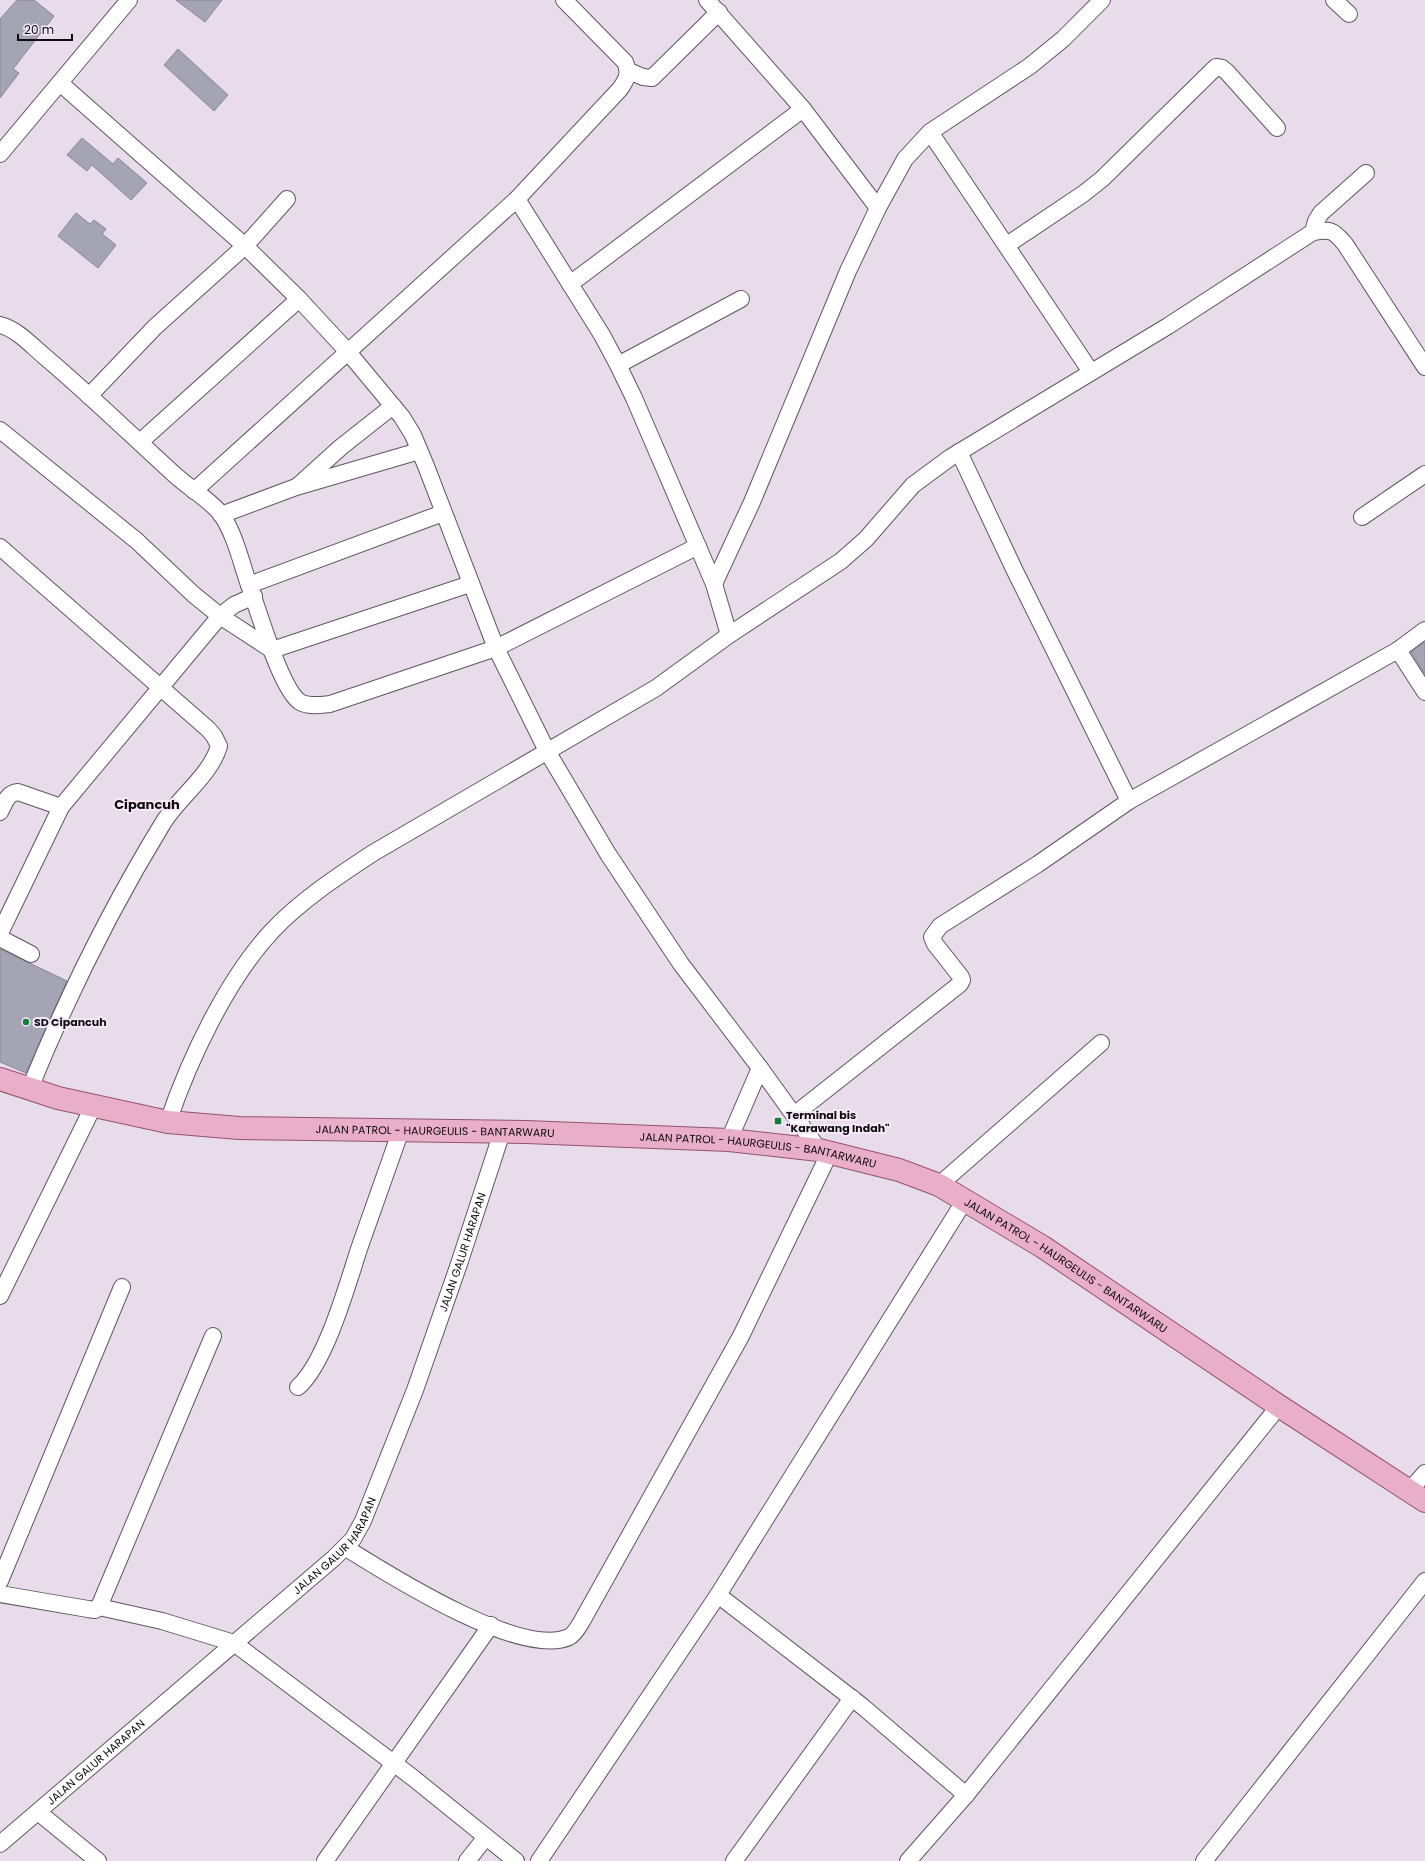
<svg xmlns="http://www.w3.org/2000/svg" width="1425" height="1861" viewBox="0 0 1425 1861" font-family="Poppins,sans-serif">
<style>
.building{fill:#a4a4b4;stroke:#878797}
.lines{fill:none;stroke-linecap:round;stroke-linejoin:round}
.street-casing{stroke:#605562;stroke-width:18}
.primary-casing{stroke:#93536f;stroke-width:24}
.street{stroke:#fff;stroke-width:16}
.primary{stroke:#e9afc8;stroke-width:22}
.poi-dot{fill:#117f35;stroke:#f5e9f8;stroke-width:1.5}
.labels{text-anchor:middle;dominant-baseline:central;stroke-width:4;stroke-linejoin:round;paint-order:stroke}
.poi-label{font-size:11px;font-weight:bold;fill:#0e0a0e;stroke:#f5e9f8;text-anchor:start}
.street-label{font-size:11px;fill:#0e0a0e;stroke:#f5e9f8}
.quarter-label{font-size:13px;font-weight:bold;fill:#0e0a0e;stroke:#f5e9f8}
</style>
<rect width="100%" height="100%" fill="#e8dceb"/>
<path class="building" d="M 17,0 L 34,0 L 54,16 L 13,69 L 19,73 L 0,98 L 0,19 Z
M 176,0 L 222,0 L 205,22 Z
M 178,49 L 228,95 L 214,111 L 164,65 Z
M 82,138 L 113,164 L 118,158 L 147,183 L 131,200 L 92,165 L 87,171 L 67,155 Z
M 76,213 L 90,224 L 94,220 L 106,229 L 102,234 L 116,245 L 98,268 L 58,236 Z
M 1425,642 L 1425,674 L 1411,652 Z
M 0,949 L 67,981 L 26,1073 L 0,1062 Z"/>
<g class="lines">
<defs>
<g id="street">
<path d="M 707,0 L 803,109 L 878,208"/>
<path d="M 1334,0 L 1349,14"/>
<path d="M 629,71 L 643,77 L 652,78 L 719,12"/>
<path d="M 60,83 L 245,246 L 299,299 L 348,352 L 402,417 L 413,435 L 426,466 L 496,648 L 547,751 L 608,854 L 681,964 L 760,1068"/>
<path d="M 930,132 L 1091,372"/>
<path d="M 0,154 L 129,0"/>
<path d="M 517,199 L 602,335 L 618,365 L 634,398 L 714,584 L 729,635"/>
<path d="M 1313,232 L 1316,221 L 1321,213 L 1366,173"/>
<path d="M 1007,245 L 1083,194 L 1102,179 L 1216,67 L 1222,68 L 1227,72 L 1277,128"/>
<path d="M 570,284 L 803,109"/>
<path d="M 0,325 C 17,329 32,346 44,356 C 89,394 131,435 175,475 C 189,488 209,499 221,514 C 235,534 241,562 249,585 L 443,513"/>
<path d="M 618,365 L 741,299"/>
<path d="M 89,396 L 155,327 L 245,246 L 287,199"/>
<path d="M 0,430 L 137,541 L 193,594 L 220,616 L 272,650 L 470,584"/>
<path d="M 140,442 L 299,299"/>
<path d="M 299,485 L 341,447 L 393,406"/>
<path d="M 194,491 L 517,199 L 620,89 C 627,79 630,73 625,62 L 564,0"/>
<path d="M 221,515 L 296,487 L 419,451"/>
<path d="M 1362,517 L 1425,474"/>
<path d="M 0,547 L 208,729 L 214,736 L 219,746 C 211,775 178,798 163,823 C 111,908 67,997 30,1088"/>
<path d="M 714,584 L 752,502 L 848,271 L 878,208 L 905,159 L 930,132 L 1030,66 L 1063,39 L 1102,0"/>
<path d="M 249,585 C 258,609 281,690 300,702 C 309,707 320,705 330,704 L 496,648 L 698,546"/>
<path d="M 1425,630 L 1398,650 L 1425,692"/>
<path d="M 1129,801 L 1398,650"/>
<path d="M 0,812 C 5,803 7,793 18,792 L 61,807 L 220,616 L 234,605 L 254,596"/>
<path d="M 0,933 L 61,807"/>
<path d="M 0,938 L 31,954"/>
<path d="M 794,1115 L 960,984 L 962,980 L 961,977 L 935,944 L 932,937 L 940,926 L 1038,864 L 1129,801 L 1014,569 L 959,452"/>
<path d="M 168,1122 C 189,1060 227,979 272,931 C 301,900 338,876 373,853 L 656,688 L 729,635 L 841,561 L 866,539 L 913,485 L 951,457 L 1168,326 L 1313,232 C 1331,229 1333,230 1345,244 L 1425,367"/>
<path d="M 729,1140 L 760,1068 L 819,1150"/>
<path d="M 939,1185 L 1101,1043"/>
<path d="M 0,1296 L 93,1107"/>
<path d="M 298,1387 C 326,1363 348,1282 360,1246 C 374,1207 387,1169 401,1130"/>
<path d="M 1410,1490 L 1425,1473"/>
<path d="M 346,1548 C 388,1574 521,1659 569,1637 C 575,1634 579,1626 582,1621 L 741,1336 L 830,1152"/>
<path d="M 0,1581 L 122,1287"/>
<path d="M 0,1594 L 88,1609 L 95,1610 L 99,1607 L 213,1336"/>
<path d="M 718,1595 L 862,1706 L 966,1795"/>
<path d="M 99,1607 L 162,1621 L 234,1643 L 412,1777 L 516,1861"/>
<path d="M 38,1812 L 98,1861"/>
<path id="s1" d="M 0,1844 L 334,1558 L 353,1539 L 363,1521 L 415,1390 L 459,1264 L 502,1132"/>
<path d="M 325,1861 L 491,1625"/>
<path d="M 467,1861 L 486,1837"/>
<path d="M 539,1861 L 718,1595 L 965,1200"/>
<path d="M 734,1861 L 852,1698"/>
<path d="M 908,1861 L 966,1795 L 1279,1406"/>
<path d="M 1204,1861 L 1425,1581"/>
</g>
<g id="primary">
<path id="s2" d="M 0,1079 L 58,1098 L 168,1122 L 239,1128 L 526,1132 L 729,1140 L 819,1150 L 899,1170 L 939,1185 L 1043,1247 L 1279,1406 L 1425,1501"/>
</g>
</defs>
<use href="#street" class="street-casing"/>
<use href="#primary" class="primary-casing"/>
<use href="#street" class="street"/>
<use href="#primary" class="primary"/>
</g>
<g class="poi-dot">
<circle cx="26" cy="1022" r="4"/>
<rect x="774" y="1117" width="8" height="8" rx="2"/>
</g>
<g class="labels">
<g class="poi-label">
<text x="34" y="1022">SD Cipancuh</text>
<text x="786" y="1115">Terminal bis<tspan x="786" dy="13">"Karawang Indah"</tspan></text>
</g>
<g class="street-label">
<text stroke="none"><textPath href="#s2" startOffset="441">JALAN PATROL - HAURGEULIS - BANTARWARU</textPath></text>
<text stroke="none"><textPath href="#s2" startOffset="765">JALAN PATROL - HAURGEULIS - BANTARWARU</textPath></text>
<text stroke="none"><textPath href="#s1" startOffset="774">JALAN GALUR HARAPAN</textPath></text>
<text stroke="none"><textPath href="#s2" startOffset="1101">JALAN PATROL - HAURGEULIS - BANTARWARU</textPath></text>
<text stroke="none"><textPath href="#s1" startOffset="450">JALAN GALUR HARAPAN</textPath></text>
<text stroke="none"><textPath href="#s1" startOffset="126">JALAN GALUR HARAPAN</textPath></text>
</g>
<g class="quarter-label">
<text x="147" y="804">Cipancuh</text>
</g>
</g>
<path d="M18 34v6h54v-6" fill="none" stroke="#0e0a0e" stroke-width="2"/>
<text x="24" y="34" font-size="12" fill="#0e0a0e" stroke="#f5e9f8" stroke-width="3" paint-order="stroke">20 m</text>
</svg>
